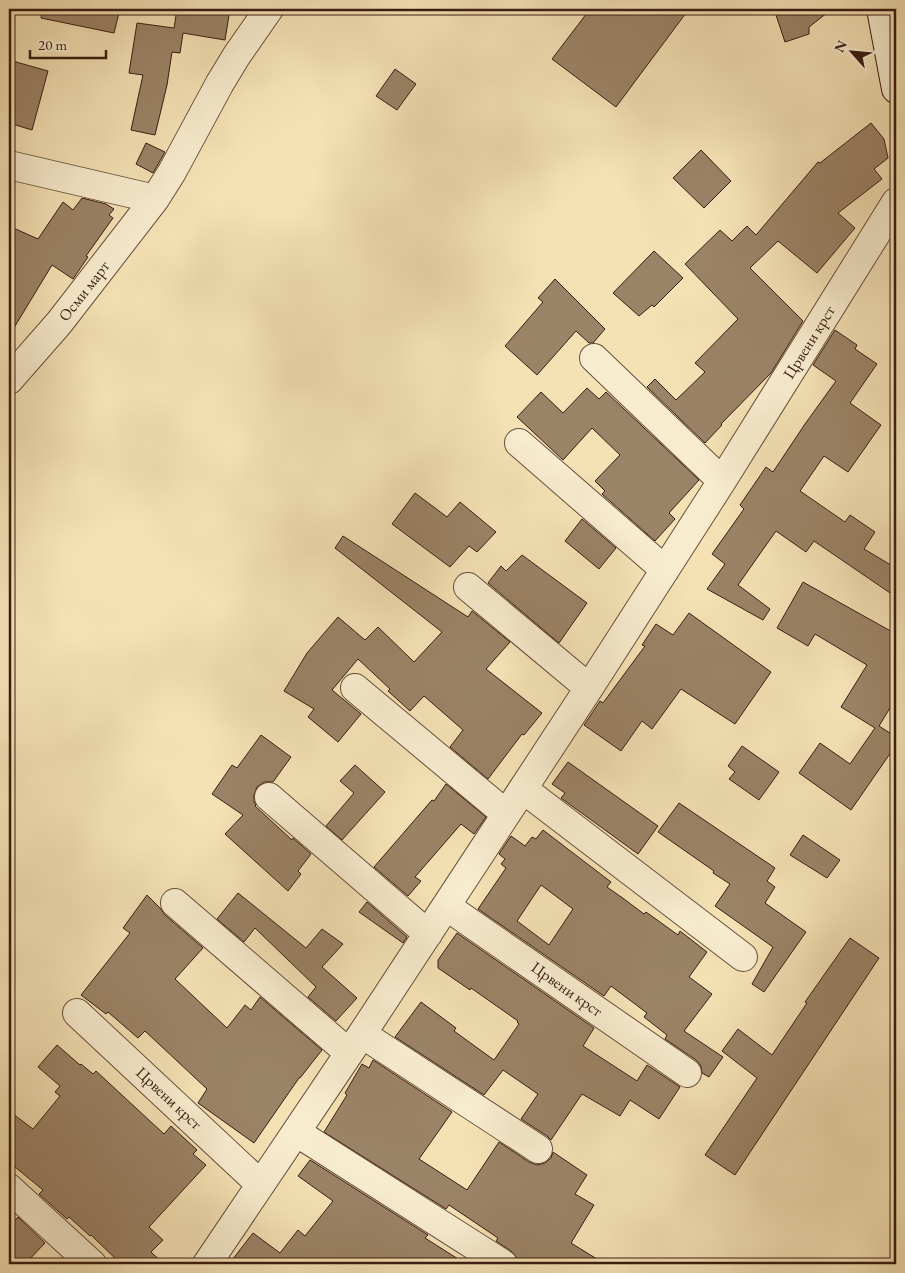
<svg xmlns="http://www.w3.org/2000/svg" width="905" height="1273" viewBox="0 0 905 1273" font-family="'EB Garamond',serif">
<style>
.building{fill:#9b8367;stroke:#3a1c12;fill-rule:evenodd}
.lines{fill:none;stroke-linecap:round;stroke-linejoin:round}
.minor-casing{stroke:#684e3b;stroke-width:30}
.secondary-casing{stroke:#3a1c12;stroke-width:30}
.minor{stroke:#f8eccf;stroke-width:28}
.secondary{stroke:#f8eccf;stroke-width:28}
.labels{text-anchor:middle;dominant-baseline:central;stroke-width:4;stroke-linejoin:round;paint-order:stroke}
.street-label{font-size:16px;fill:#3a1c12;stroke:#f8eccf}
</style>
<rect width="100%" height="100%" fill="#f4e2b5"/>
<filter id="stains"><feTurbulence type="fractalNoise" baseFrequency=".004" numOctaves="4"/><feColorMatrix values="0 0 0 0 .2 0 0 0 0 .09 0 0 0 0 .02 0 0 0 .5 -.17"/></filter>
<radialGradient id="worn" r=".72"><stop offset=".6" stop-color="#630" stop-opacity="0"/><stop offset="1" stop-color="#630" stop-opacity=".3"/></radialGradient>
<path class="building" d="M 42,9 L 120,9 L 114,33 L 41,18 Z
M 177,9 L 230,9 L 225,40 L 183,33 L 180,53 L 172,52 L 167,85 L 155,135 L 131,130 L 143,75 L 129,73 L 137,23 L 174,28 Z
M 590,9 L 689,9 L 616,107 L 552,59 Z
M 774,9 L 832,9 L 809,27 L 809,34 L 785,42 Z
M 9,60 L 48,71 L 32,130 L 9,123 Z
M 395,69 L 416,84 L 397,110 L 376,96 Z
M 871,123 L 884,139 L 888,158 L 874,169 L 882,179 L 838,213 L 855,228 L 817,273 L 778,241 L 750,268 L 803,321 L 771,373 L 721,424 L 722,425 L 705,443 L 647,387 L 655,379 L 676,400 L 705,372 L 695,363 L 738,319 L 685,264 L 720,230 L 732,241 L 747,226 L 756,235 L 818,162 L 820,163 Z
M 146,143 L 165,152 L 153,173 L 136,164 Z
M 701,150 L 731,181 L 704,208 L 673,178 Z
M 82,198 L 106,204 L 114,209 L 109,215 L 113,218 L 86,256 L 88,257 L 73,279 L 52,265 L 9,336 L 9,226 L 38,239 L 63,202 L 73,210 Z
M 654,251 L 683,278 L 654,307 L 652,305 L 639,316 L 613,293 Z
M 555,279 L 605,329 L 593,343 L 589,343 L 576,331 L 537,375 L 505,346 L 543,302 L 538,298 Z
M 835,330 L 857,345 L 855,349 L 877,364 L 850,403 L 881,425 L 848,472 L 824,456 L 800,491 L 845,522 L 850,515 L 875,532 L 864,549 L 896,568 L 896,597 L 814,541 L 806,552 L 776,531 L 738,585 L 770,609 L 763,620 L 707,589 L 725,564 L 712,554 L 744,509 L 740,505 L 766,467 L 773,472 L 805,424 L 836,381 L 813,365 Z
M 587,388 L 599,399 L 606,392 L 699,480 L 669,513 L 675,519 L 655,541 L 602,494 L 605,491 L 595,481 L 620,455 L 592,428 L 563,460 L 517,417 L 541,392 L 563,413 Z
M 415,493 L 447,517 L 460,502 L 496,532 L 477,552 L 469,546 L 450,567 L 392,524 Z
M 582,519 L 616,548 L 599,569 L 565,541 Z
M 343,536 L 468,617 L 472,611 L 510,642 L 486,669 L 542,713 L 524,735 L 522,734 L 488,779 L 450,747 L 463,730 L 424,696 L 410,711 L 388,691 L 390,689 L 358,659 L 332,690 L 361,714 L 338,742 L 308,717 L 314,709 L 284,691 L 307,653 L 338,617 L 365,640 L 378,627 L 414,662 L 442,632 L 335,548 Z
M 522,555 L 587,603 L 559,643 L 488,583 L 501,566 L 506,571 Z
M 803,582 L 896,634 L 896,698 L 879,726 L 896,737 L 896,745 L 851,810 L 799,773 L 820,743 L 850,764 L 875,728 L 841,707 L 867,665 L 815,634 L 808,646 L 777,628 Z
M 689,613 L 771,672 L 735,724 L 681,689 L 652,729 L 642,721 L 621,751 L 584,725 L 600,701 L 603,703 L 645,646 L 642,645 L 656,624 L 673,635 Z
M 261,735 L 291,757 L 273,782 L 264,782 L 257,787 L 254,795 L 254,802 L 256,805 L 255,806 L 292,840 L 293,838 L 311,854 L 298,871 L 301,874 L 288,891 L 225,834 L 243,815 L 212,794 L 232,765 L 237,768 Z
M 742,746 L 779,772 L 759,800 L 729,779 L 735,772 L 728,766 Z
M 568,762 L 658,826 L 638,854 L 561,798 L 565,793 L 552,784 Z
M 355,765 L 385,792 L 342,840 L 326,826 L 354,793 L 340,781 Z
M 446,784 L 486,817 L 474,834 L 461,824 L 415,877 L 421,881 L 408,896 L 374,867 L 432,800 L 434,801 Z
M 679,803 L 775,868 L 767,881 L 775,887 L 765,903 L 806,932 L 764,992 L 752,984 L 773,947 L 715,906 L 730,884 L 713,873 L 714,871 L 658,832 Z
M 543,830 L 611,882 L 607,887 L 624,899 L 644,914 L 646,912 L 678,935 L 680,931 L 707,952 L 689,977 L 712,994 L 684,1031 L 723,1057 L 709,1077 L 702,1073 L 701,1066 L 696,1060 L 665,1039 L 667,1035 L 644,1017 L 647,1013 L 611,986 L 604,996 L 478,909 L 506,868 L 501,864 L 505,859 L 499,854 L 511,836 L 525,846 L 532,837 L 536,839 ZM 541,885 L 573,909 L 549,945 L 517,921 Z
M 803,835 L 840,860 L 827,878 L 790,855 Z
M 238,893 L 306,948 L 322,929 L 343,944 L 322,967 L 357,998 L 336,1021 L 308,997 L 316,987 L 255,928 L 244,942 L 217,919 Z
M 147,895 L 160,908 L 165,915 L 203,948 L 175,979 L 227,1028 L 245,1005 L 251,1010 L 260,997 L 322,1050 L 300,1078 L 299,1078 L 254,1143 L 198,1103 L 207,1089 L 145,1031 L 138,1038 L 108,1012 L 106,1014 L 81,995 L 130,933 L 123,928 Z
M 367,902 L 407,937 L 403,943 L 359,912 Z
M 457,933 L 594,1028 L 583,1046 L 637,1081 L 647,1065 L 680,1087 L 659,1119 L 630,1100 L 620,1116 L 582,1094 L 551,1140 L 547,1136 L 521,1119 L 538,1094 L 503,1070 L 484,1095 L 395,1037 L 421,1002 L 456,1028 L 454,1031 L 494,1060 L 519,1024 L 517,1022 L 518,1021 L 471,988 L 470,990 L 438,968 L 438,960 Z
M 850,938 L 879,958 L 735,1175 L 705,1155 L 757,1078 L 722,1051 L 738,1029 L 772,1055 L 807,1003 L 805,1002 Z
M 57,1045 L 80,1065 L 81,1064 L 93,1074 L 96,1071 L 164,1134 L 171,1126 L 197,1150 L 193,1154 L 206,1165 L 149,1227 L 163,1240 L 151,1252 L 164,1264 L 121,1264 L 91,1235 L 90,1236 L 69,1217 L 67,1219 L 39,1194 L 43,1190 L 9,1162 L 9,1111 L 33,1129 L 60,1096 L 55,1092 L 60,1086 L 38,1067 Z
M 373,1060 L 452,1112 L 419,1159 L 467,1190 L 499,1142 L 529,1162 L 537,1165 L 545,1163 L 551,1158 L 553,1152 L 587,1175 L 575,1194 L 594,1205 L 571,1243 L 605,1264 L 527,1264 L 517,1258 L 511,1251 L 496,1241 L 498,1238 L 449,1205 L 446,1209 L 324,1132 L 347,1095 L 345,1093 L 362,1064 L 369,1068 Z
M 310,1160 L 428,1235 L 425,1238 L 466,1264 L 229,1264 L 253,1233 L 280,1253 L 298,1230 L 305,1236 L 333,1201 L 298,1176 Z
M 18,1217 L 45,1243 L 25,1264 L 16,1264 L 9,1257 L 9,1227 Z"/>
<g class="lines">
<defs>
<path id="minor" d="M 9,165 L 155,199
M 594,358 L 722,481
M 9,380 L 59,323 L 155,199 L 172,172 L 220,83 L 237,55 L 269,9
M 519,443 L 665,570
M 468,587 L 589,688
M 355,688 L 506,814
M 523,789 L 743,957
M 269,797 L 428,934
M 175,903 L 349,1053
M 446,906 L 687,1073
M 77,1013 L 260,1184
M 362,1034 L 538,1149
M 296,1132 L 503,1264
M 9,1188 L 92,1264
M 207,1264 L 362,1034 L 589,688 L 722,481 L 896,202"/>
<path id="secondary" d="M 881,9 L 896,89"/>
</defs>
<use href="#minor" class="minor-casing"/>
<use href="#secondary" class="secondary-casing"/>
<use href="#minor" class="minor"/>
<use href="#secondary" class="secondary"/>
</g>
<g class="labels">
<g class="street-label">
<text transform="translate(84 291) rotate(-52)">Осми март</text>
<text transform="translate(809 342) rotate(-58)">Црвени крст</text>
<text transform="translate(567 989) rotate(35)">Црвени крст</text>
<text transform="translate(169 1098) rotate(43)">Црвени крст</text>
</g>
</g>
<rect width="905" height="1273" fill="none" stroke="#f4e2b5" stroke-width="30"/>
<rect x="10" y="10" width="885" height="1253" fill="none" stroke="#3a1c12" stroke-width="2.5"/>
<rect x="15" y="15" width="875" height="1243" fill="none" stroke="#3a1c12"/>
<g transform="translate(852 52) rotate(297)" stroke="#f8eccf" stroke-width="4" paint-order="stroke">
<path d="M0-4L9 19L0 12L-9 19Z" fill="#3a1c12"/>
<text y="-8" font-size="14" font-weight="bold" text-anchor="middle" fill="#3a1c12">N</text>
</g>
<path d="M30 50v8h76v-8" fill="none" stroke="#3a1c12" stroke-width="2.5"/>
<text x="38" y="50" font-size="15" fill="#3a1c12" stroke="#f8eccf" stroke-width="4" paint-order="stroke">20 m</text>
<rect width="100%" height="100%" filter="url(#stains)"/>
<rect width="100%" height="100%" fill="url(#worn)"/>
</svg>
